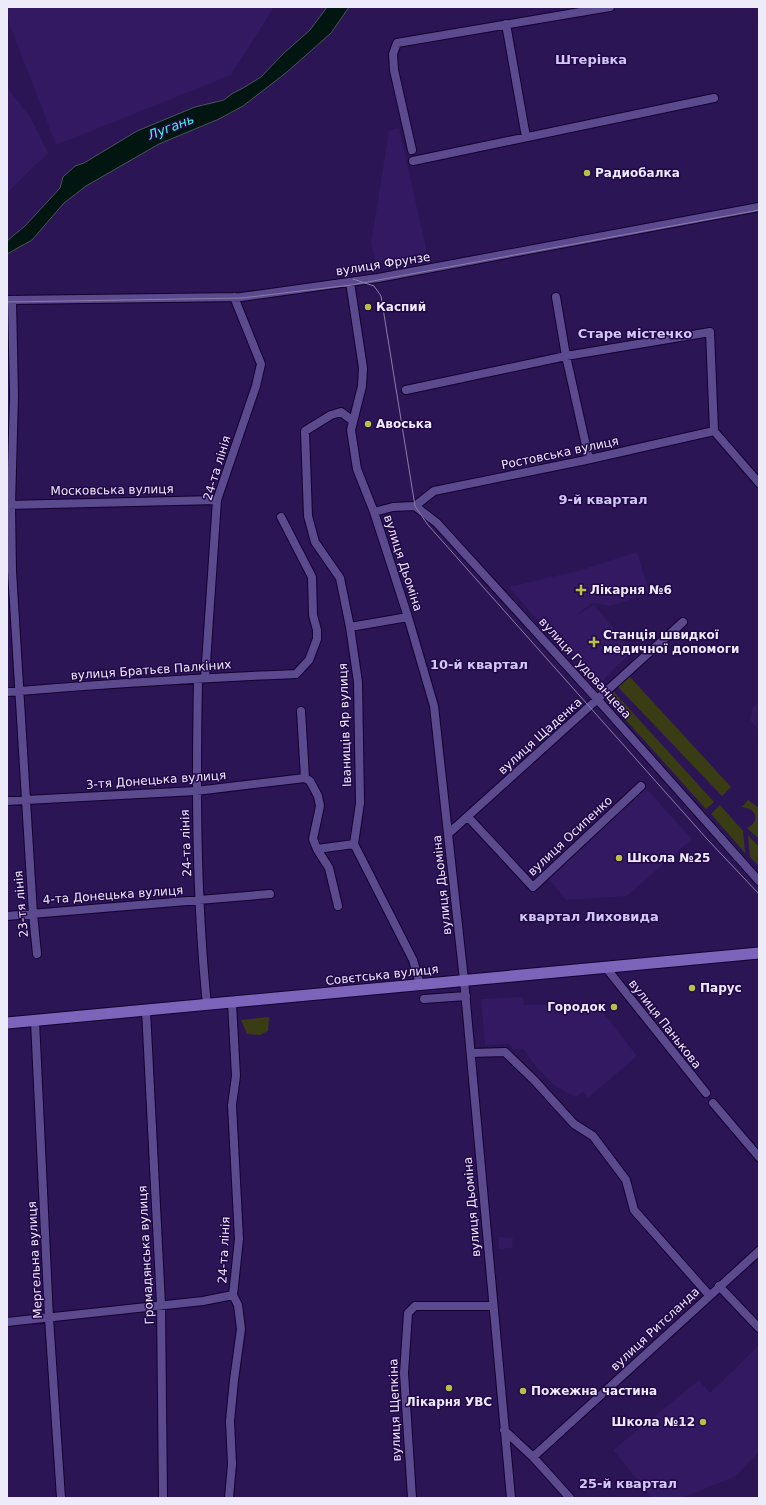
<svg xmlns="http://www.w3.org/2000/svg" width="766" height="1505" viewBox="0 0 766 1505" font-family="'DejaVu Sans',sans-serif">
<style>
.built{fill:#321961}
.green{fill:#3a3d14}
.water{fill:#011611;stroke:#485657}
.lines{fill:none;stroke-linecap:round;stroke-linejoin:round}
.minor-casing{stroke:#130230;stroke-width:10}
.major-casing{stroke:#130230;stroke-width:13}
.minor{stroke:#5c4a8f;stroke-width:8}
.major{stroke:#7b64ba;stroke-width:11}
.tram{stroke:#8a7da5;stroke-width:1}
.poi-dot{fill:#b7c147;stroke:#220849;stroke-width:1.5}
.labels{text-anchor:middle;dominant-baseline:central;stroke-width:3;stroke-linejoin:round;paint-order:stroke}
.poi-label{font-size:12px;font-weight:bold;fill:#edeafa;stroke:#220849;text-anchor:start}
.street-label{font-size:12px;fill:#edeafa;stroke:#220849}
.neighbourhood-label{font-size:13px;font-weight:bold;fill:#d1c8f7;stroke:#220849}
.water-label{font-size:13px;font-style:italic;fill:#46f7cf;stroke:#220849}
</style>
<rect width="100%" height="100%" fill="#2b1555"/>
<path class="built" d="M 7,7 L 274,7 L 231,75 L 56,145 L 9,23 Z
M 7,83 L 9,90 L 31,118 L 48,153 L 7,193 Z
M 399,128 L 427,252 L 376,263 L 371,243 L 389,131 Z
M 637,552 L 650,593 L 610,606 L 592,603 L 575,616 L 594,605 L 633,651 L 601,682 L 553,634 L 558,629 L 553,633 L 539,622 L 509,587 L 581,570 Z
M 759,701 L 759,731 L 750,720 L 753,707 Z
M 645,787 L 692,839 L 627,896 L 566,900 L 547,877 Z
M 523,997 L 524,1005 L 595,1002 L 637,1056 L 588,1098 L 583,1092 L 575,1097 L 554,1085 L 537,1068 L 523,1049 L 512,1049 L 509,1044 L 485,1045 L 481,999 Z
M 498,1237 L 513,1238 L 512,1248 L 499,1249 Z
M 759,1345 L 759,1452 L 736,1476 L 682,1498 L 652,1498 L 613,1450 L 699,1380 L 710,1393 Z"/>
<path class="green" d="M 630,677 L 731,787 L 722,796 L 618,687 Z
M 614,692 L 714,802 L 706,809 L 607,699 Z
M 748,800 L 759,808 L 759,839 L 747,828 C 761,821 756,808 742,807 Z
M 720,805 L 743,831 L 745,853 L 711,814 Z
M 748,835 L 759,847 L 759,866 L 750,857 Z
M 269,1017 L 268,1031 L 260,1035 L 247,1034 L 241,1020 Z"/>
<path class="water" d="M 327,7 L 349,7 L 331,33 L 287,72 L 243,106 L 219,119 L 159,144 L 86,186 L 64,203 L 32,240 L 7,254 L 7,241 L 25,226 L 60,188 L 63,177 L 75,166 L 84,163 L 137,131 L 195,107 L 224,100 L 233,93 L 243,88 L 261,77 L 283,54 L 310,30 Z"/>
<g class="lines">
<defs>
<path id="minor" d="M 506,24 L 526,137
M 412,150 L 394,70 L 393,54 L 397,43 L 610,7
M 413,161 L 714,98
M 350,282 L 363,368 L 362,386 L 351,430 L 357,469 L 374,512 L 408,617 L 434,706 L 464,980 L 511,1498
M 556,297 L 566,356 L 589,459
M 7,300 L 241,297 L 378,278 L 759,207
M 12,300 L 14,396 L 11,505 L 12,571 L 33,914 L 37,954
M 406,390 L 566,356 L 710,332 L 714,431
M 353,421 L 341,412 L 331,415 L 305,431 L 308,516 L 315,542 L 340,578 L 350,627 L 358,682 L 360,803 L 354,844
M 714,431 L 759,483
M 7,505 L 217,500
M 415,506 L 434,491 L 586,460 L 714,431
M 374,512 L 393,507 L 415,506 L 437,523 L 598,700 L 759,881
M 350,627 L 408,617
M 205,678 L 217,500 L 256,386 L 261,364 L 234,297
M 198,680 C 196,788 196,897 207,1005
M 7,692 C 103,684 199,678 296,674 L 309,660 L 317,639 L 317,630 L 313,615 L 312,577 L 281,517
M 301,711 L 305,778 L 310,781 L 318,796 L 320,806 L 313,839 L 317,849 L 329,868 L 338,906
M 7,801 L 196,791 L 305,778
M 468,817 L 533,887 L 641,786
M 448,834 L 683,622
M 354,844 L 413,960 L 420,984
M 317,849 L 354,844
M 7,916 L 270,894
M 607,969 L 706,1093
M 424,999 L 466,996
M 146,1010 L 161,1304 L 163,1498
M 35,1021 L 49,1318 L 61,1498
M 471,1053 L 505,1052 L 535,1081 L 574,1124 L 593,1136 L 626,1180 L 634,1210 L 709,1295
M 713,1103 L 759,1157
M 719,1286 L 759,1328
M 7,1322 L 203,1301 L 233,1295
M 504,1430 L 533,1457 L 570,1498
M 533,1457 L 759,1251
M 229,1498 L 232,1464 L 230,1421 L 234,1380 L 241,1329 L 238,1305 L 233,1295 L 239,1239 L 232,1105 L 236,1076 L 232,1003
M 412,1498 L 404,1373 L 408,1313 L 415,1306 L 492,1306"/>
<path id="major" d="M 7,1023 L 759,953"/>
</defs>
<use href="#minor" class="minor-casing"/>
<use href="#major" class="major-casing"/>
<use href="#minor" class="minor"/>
<use href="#major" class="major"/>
<path class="tram" d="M 353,279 L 374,286 L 381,296 L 415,506 L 428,525 L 707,839 L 759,894
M 7,302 L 242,298 L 351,285 L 759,210"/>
</g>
<g class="poi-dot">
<circle cx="587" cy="173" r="4"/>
<circle cx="368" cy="307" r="4"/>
<circle cx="368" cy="424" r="4"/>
<path d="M579 584h4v4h4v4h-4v4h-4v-4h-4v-4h4z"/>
<path d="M592 636h4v4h4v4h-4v4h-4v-4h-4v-4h4z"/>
<circle cx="619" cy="858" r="4"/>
<circle cx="692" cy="988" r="4"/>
<circle cx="614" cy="1007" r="4"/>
<circle cx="449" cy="1388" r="4"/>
<circle cx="523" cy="1391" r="4"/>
<circle cx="703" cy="1422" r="4"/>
</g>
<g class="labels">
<g class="poi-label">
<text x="595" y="173">Радиобалка</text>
<text x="376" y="307">Каспий</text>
<text x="376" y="424">Авоська</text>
<text x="590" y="590">Лікарня №6</text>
<text x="603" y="635">Станція швидкої<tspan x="603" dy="14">медичної допомоги</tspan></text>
<text x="627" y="858">Школа №25</text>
<text x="700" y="988">Парус</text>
<text x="606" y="1007" text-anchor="end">Городок</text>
<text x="531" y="1391">Пожежна частина</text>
<text x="449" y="1402" text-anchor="middle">Лікарня УВС</text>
<text x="695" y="1422" text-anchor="end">Школа №12</text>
</g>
<g class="street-label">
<text transform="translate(383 264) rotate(-9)">вулиця Фрунзе</text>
<text transform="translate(560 453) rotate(-12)">Ростовська вулиця</text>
<text transform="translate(217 468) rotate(-73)">24-та лінія</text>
<text transform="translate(112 490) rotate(-1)">Московська вулиця</text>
<text transform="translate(403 563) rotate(72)">вулиця Дьоміна</text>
<text transform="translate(585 668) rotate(48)">вулиця Гудованцева</text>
<text transform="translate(151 670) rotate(-4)">вулиця Братьєв Палкіних</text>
<text transform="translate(345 725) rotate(-92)">Іванищів Яр вулиця</text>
<text transform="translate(540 736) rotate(-42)">вулиця Щаденка</text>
<text transform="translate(156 780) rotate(-4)">3-тя Донецька вулиця</text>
<text transform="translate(570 836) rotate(-43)">вулиця Осипенко</text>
<text transform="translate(186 843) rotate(-92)">24-та лінія</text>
<text transform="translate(442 885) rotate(-96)">вулиця Дьоміна</text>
<text transform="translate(113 895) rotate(-4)">4-та Донецька вулиця</text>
<text transform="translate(21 904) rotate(-95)">23-тя лінія</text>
<text transform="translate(382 975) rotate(-6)">Совєтська вулиця</text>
<text transform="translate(665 1024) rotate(52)">вулиця Панькова</text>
<text transform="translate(472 1207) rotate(-95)">вулиця Дьоміна</text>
<text transform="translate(224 1250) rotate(-87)">24-та лінія</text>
<text transform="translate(146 1255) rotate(-93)">Громадянська вулиця</text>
<text transform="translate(35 1260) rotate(-93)">Мергельна вулиця</text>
<text transform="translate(655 1329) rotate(-43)">вулиця Ритсланда</text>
<text transform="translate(395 1410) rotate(-92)">вулиця Щепкіна</text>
</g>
<g class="neighbourhood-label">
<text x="591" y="59">Штерівка</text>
<text x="635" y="333">Старе містечко</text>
<text x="603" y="499">9-й квартал</text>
<text x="479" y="664">10-й квартал</text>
<text x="589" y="916">квартал Лиховида</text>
<text x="628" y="1483">25-й квартал</text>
</g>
<g class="water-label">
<text transform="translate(171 127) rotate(-21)">Лугань</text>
</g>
</g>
<rect width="766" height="1505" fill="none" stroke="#edeafa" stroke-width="16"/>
</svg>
